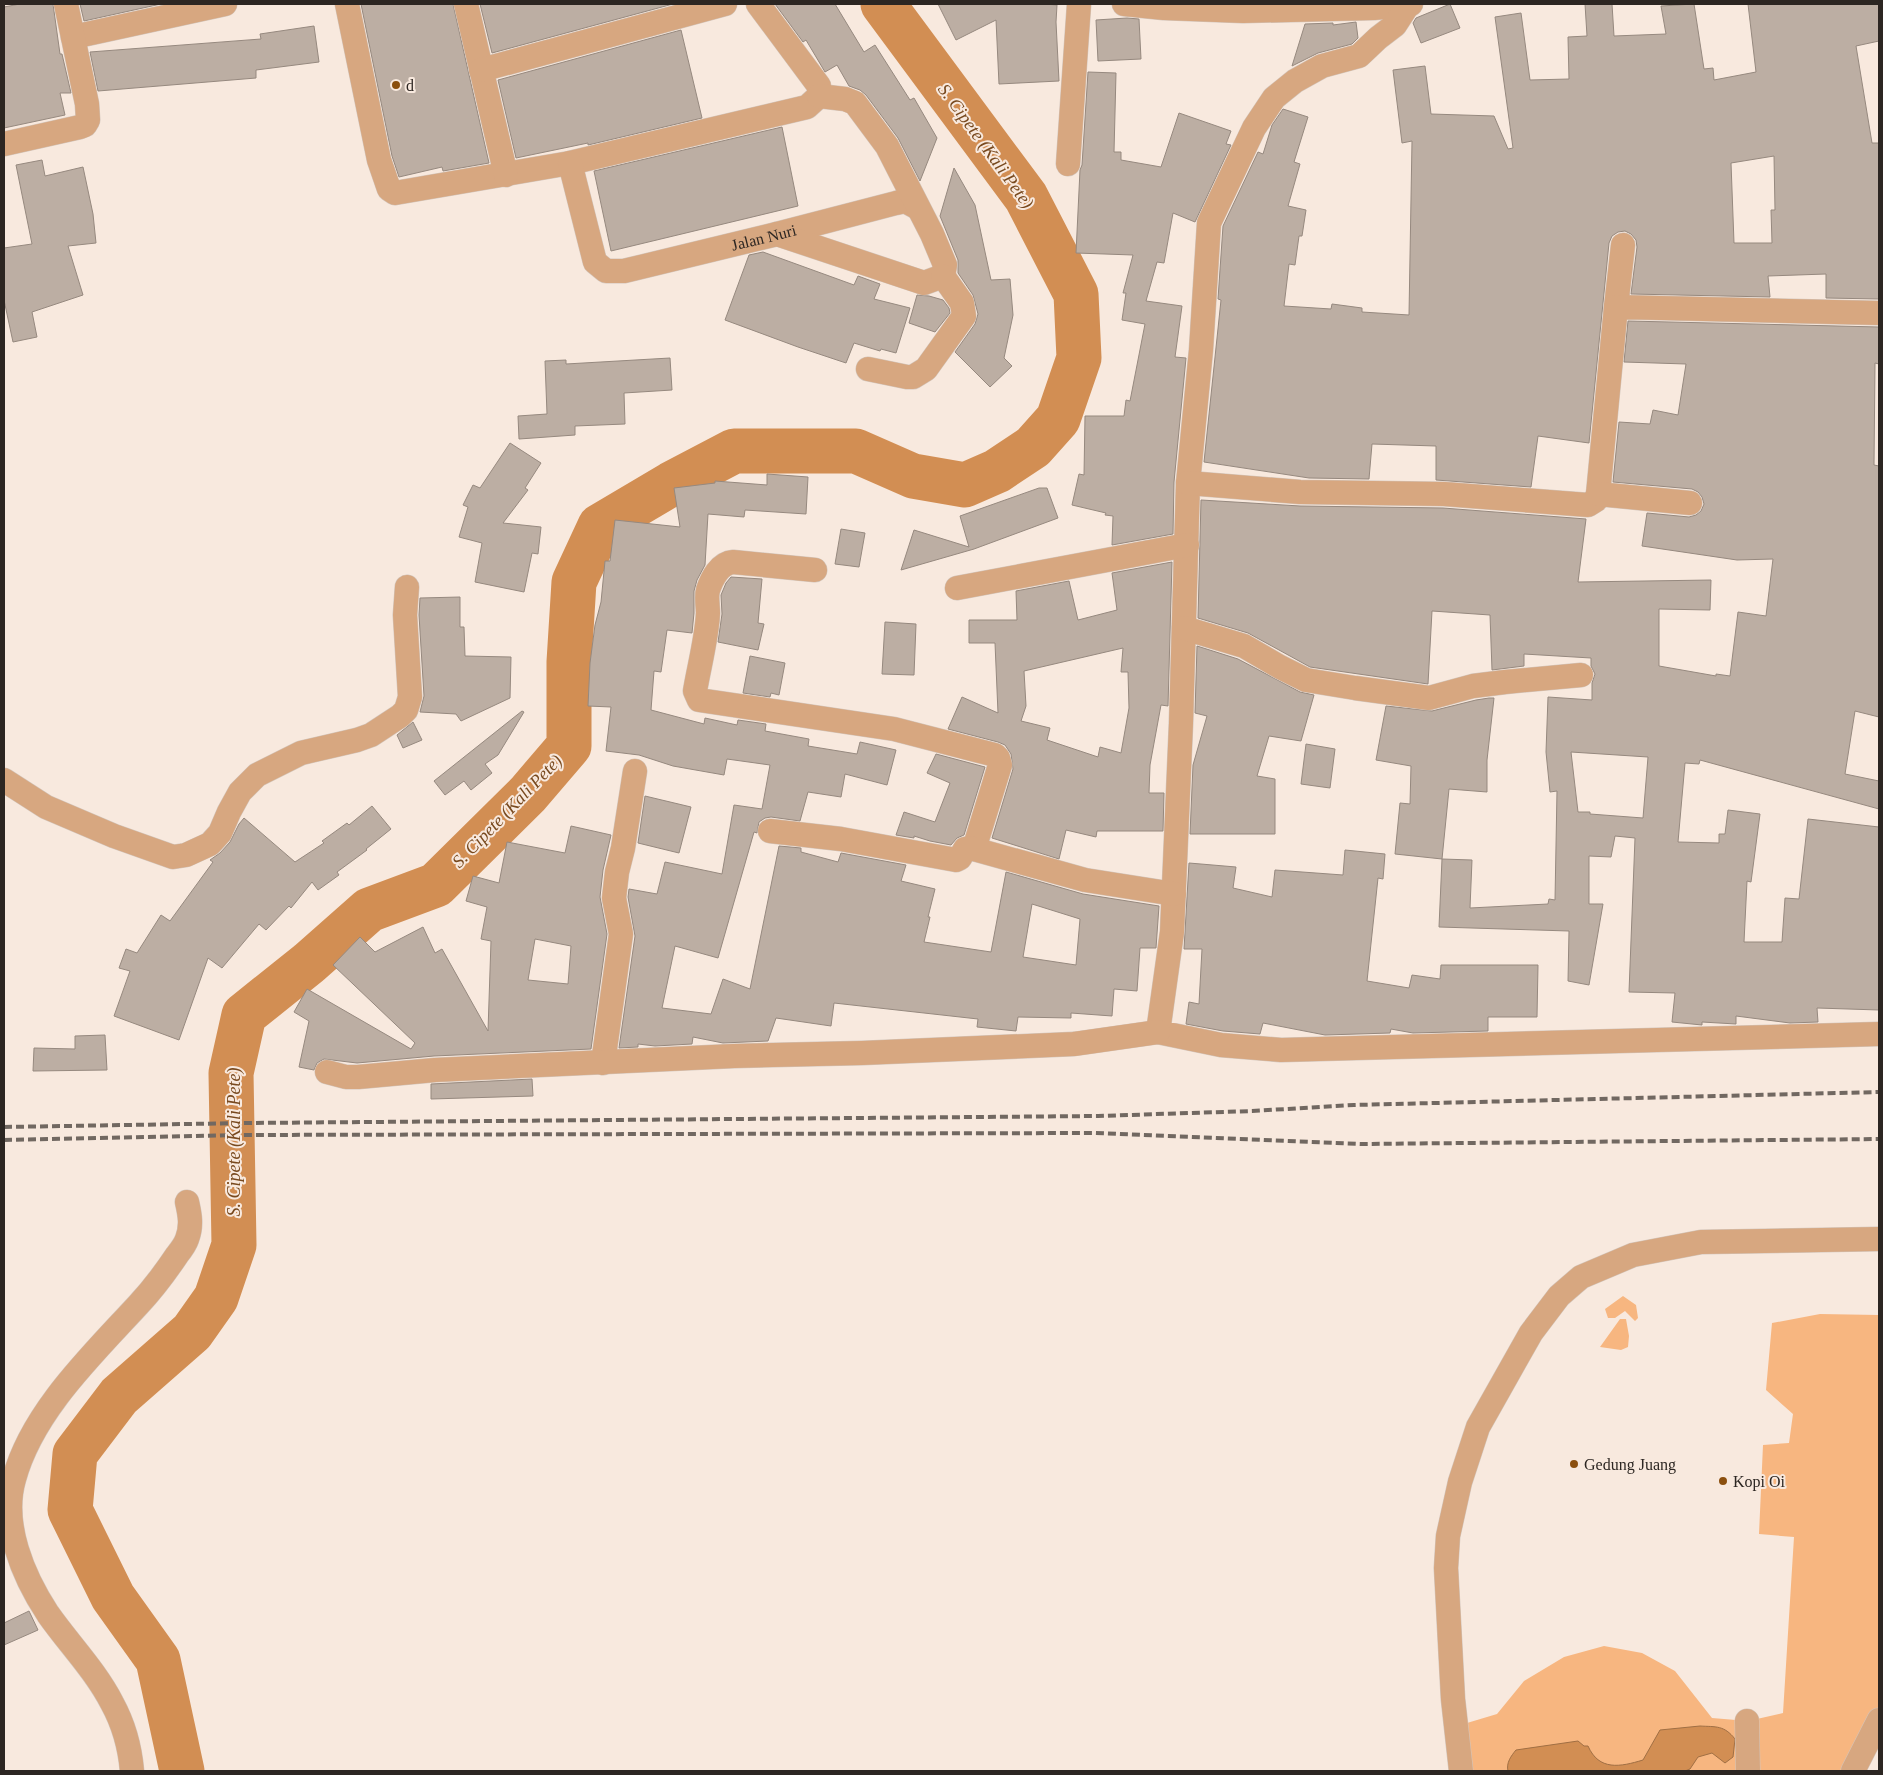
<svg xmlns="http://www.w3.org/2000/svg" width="1883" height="1775" viewBox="0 0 1883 1775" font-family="Georgia,serif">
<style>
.green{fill:#f7b680}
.water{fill:#d28e53;stroke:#a06f44}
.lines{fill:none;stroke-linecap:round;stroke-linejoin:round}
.river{stroke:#d28e53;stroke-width:45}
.building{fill:#bcaea3;stroke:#96897f;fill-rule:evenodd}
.minor-casing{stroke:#d3c6bc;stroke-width:25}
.minor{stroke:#d7a780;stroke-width:24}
.rail{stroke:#716861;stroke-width:4;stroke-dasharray:8 4;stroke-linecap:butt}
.poi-dot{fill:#8b4f0e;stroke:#f8e9de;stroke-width:2}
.labels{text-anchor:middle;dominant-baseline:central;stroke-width:4;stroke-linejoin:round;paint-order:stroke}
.poi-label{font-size:16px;fill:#2c2622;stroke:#f8e9de;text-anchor:start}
.street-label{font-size:16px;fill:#2c2622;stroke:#f8e9de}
.water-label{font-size:18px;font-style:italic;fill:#78491e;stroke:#f8e9de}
</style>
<rect width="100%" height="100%" fill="#f8e9de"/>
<path class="green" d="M 1623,1296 L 1636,1305 L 1638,1318 L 1635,1321 L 1625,1311 L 1615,1318 L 1608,1318 L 1605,1309 Z
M 1820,1314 L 1879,1315 L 1879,1719 L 1853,1771 L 1461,1771 L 1457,1726 L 1497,1714 L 1524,1681 L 1564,1657 L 1604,1646 L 1642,1653 L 1675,1671 L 1712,1718 L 1748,1721 L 1783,1713 L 1794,1537 L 1759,1534 L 1763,1445 L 1789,1443 L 1793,1414 L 1766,1390 L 1772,1323 Z
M 1620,1319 L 1626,1319 L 1629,1336 L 1628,1347 L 1621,1350 L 1600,1347 Z"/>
<path class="water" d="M 1700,1726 C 1716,1727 1724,1725 1735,1739 L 1733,1757 L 1725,1763 L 1712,1753 L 1698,1757 L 1690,1769 L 1685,1771 L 1508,1771 C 1506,1763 1511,1756 1516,1750 L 1578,1741 L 1584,1746 L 1588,1746 C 1599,1771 1620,1767 1643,1760 L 1660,1730 Z"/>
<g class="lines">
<path class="river" d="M 182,1771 L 158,1660 L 113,1597 L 70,1510 L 75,1454 L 119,1396 L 192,1332 L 216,1298 L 234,1245 L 231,1073 L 244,1015 L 309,963 L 369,910 L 436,885 L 528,794 L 569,746 L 569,662 L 574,582 L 600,526 L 671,484 L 734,451 L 856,451 L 913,476 L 965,485 L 997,471 L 1033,447 L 1058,419 L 1079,358 L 1076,294 L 1026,197 L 883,4"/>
</g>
<path class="building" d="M 20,4 L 53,4 L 60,54 L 62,54 L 71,93 L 60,93 L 65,115 L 4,128 L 4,7 Z
M 80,4 L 161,4 L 84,21 Z
M 361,4 L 453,4 L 489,163 L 443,171 L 442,167 L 399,177 L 392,156 Z
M 480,4 L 673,4 L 492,53 Z
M 775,4 L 835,4 L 864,52 L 875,45 L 910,100 L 914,98 L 937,138 L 920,181 L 898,138 L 866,95 L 860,90 L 849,86 L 837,65 L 825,72 L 806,40 L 803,42 Z
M 938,4 L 1045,4 L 1057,5 L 1056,22 L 1059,81 L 999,84 L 996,20 L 956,40 Z
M 1450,4 L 1460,28 L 1421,43 L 1413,23 L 1416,18 Z
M 1585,4 L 1612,4 L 1614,36 L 1666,34 L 1661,6 L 1694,4 L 1704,69 L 1713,68 L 1714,80 L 1756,72 L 1748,4 L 1879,4 L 1879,41 L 1856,46 L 1872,143 L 1879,143 L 1879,299 L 1826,298 L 1826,274 L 1768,276 L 1770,297 L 1631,294 L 1637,247 L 1636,240 L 1631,234 L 1625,231 L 1618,232 L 1612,236 L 1609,243 L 1589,443 L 1538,436 L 1531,487 L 1436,480 L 1436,446 L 1372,444 L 1369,479 L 1309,478 L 1204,462 L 1221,300 L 1218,299 L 1223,226 L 1258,152 L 1263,154 L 1272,125 L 1283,109 L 1308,117 L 1294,162 L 1300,164 L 1288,206 L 1306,210 L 1302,236 L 1299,236 L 1295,265 L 1289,264 L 1284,306 L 1331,309 L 1332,304 L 1362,308 L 1362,312 L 1409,315 L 1412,141 L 1402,143 L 1393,70 L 1425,66 L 1431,114 L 1494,116 L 1508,149 L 1513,148 L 1495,17 L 1521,13 L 1530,80 L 1569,79 L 1568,37 L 1587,36 ZM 1774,156 L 1775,210 L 1771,210 L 1772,243 L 1734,243 L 1731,163 Z
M 1127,18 L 1139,19 L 1141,59 L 1098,61 L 1096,20 Z
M 1356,22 L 1358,38 L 1352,44 L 1318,53 L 1292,66 L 1305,24 L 1333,23 L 1333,25 Z
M 314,26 L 319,62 L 256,70 L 256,78 L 98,91 L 90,52 L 261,39 L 260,34 Z
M 681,30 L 702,118 L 588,145 L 588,143 L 516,158 L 498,80 Z
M 1088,72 L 1116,73 L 1114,152 L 1121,152 L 1121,160 L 1161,167 L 1179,113 L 1231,131 L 1226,144 L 1231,145 L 1195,222 L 1173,213 L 1164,263 L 1157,262 L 1146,301 L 1182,306 L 1175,357 L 1186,358 L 1174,482 L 1173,534 L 1112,545 L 1113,516 L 1105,515 L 1106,513 L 1072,505 L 1079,474 L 1084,475 L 1085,416 L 1124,416 L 1126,400 L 1130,401 L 1145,324 L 1122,320 L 1126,293 L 1123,293 L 1133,255 L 1076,253 L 1080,170 L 1082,165 Z
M 782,127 L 798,206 L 611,251 L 594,171 Z
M 42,160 L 45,176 L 83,167 L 93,214 L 96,243 L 68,246 L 83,295 L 32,312 L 37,337 L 13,342 L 4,300 L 4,248 L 32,244 L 16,165 Z
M 954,168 L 975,205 L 991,280 L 1010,279 L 1013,315 L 1004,358 L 1012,366 L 990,387 L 955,352 L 975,324 L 978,314 L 973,295 L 958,273 L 958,260 L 940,216 Z
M 763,252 L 854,285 L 858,276 L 880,284 L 874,299 L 910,308 L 896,353 L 881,349 L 880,351 L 854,343 L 846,363 L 798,347 L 725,320 L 749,255 Z
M 917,295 L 929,296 L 943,300 L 949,308 L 950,313 L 935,332 L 909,323 Z
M 1628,321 L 1879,327 L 1879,364 L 1875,363 L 1874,465 L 1879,466 L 1879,717 L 1855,711 L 1845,774 L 1879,781 L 1879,809 L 1700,760 L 1699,764 L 1685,763 L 1678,842 L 1719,843 L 1719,834 L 1725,834 L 1728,810 L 1760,814 L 1751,882 L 1747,881 L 1744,942 L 1782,942 L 1785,898 L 1799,899 L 1808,819 L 1879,827 L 1879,1010 L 1817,1008 L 1818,1022 L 1790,1023 L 1736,1016 L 1736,1024 L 1702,1022 L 1702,1025 L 1672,1022 L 1675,993 L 1629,992 L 1635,838 L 1615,836 L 1611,857 L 1589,856 L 1589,904 L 1603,904 L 1589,985 L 1568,981 L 1569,931 L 1439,927 L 1442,859 L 1472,860 L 1470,908 L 1548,904 L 1549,899 L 1555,900 L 1557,791 L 1550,792 L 1546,752 L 1548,697 L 1592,700 L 1592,683 L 1595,674 L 1591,666 L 1591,658 L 1524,654 L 1524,666 L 1492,670 L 1490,615 L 1432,611 L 1428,684 L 1310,667 L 1248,633 L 1198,618 L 1201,500 L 1300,506 L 1443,508 L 1586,519 L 1578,582 L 1711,580 L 1710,610 L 1659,609 L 1659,666 L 1716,676 L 1716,674 L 1730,676 L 1738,612 L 1766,616 L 1773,559 L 1737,560 L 1642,546 L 1647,513 L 1689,517 L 1696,515 L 1701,511 L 1704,504 L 1702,497 L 1698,492 L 1692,489 L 1613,482 L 1619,422 L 1650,424 L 1653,410 L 1678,415 L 1686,364 L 1624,362 ZM 1571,752 L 1648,757 L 1643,818 L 1590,814 L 1590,812 L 1578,812 Z
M 670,358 L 672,390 L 624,393 L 625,424 L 575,426 L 575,435 L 519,439 L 518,416 L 547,414 L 545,361 L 566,360 L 566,364 Z
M 510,443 L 541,463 L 525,488 L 528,490 L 503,523 L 541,527 L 538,554 L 532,553 L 524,592 L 475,582 L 482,543 L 459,537 L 468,507 L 463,505 L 473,485 L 480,488 Z
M 767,474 L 808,477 L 806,514 L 745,510 L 744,517 L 708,514 L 705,565 L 697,580 L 694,591 L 694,613 L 692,633 L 667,630 L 661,672 L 654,671 L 651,710 L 704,724 L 705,718 L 737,725 L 738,720 L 766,724 L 765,731 L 809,739 L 808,746 L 857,754 L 860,742 L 896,750 L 887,785 L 845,774 L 841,797 L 808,792 L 800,821 L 771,817 L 765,818 L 759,822 L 757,833 L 754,832 L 718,958 L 675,946 L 662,1008 L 711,1014 L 723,979 L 750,989 L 779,846 L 801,848 L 801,852 L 838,862 L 841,853 L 906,865 L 901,881 L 935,889 L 928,917 L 930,917 L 924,942 L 991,952 L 1006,872 L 1083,894 L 1159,906 L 1156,948 L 1140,948 L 1137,991 L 1114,989 L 1112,1016 L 1071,1013 L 1071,1018 L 1018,1017 L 1016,1031 L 977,1027 L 978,1019 L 834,1003 L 831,1026 L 776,1018 L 768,1041 L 723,1043 L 693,1037 L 692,1044 L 655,1046 L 638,1044 L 638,1047 L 619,1048 L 635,936 L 628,897 L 629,889 L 657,894 L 665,862 L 722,874 L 734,805 L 762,809 L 770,765 L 727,759 L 724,775 L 673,766 L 639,755 L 606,751 L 611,707 L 588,706 L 590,663 L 595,625 L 601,602 L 605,561 L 610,561 L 615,520 L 680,527 L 674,488 L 715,483 L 715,481 L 767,485 ZM 1032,904 L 1080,919 L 1076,965 L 1023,957 Z
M 1039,488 L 1047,488 L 1058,518 L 974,549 L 901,570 L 914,530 L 969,547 L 960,516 Z
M 841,529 L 865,533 L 859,567 L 835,564 Z
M 1172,562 L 1168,706 L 1161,705 L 1150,765 L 1149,793 L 1164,793 L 1163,831 L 1097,831 L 1096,837 L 1066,830 L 1059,859 L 992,838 L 1013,769 L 1011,754 L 1005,745 L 998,742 L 948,729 L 962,697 L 998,713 L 995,643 L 969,643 L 969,620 L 1017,620 L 1016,591 L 1069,581 L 1078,620 L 1117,610 L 1112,573 ZM 1123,648 L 1121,672 L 1128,672 L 1129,708 L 1121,753 L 1100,747 L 1098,757 L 1047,740 L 1050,728 L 1021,721 L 1026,706 L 1024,671 Z
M 731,577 L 762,579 L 758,623 L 764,624 L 758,650 L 718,642 L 722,614 L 721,595 L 726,583 Z
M 460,597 L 460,627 L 464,627 L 465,656 L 511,657 L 510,698 L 461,721 L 456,714 L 420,712 L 424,696 L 419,615 L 420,598 Z
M 885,622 L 916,624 L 914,675 L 882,674 Z
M 1197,646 L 1238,659 L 1300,692 L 1314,695 L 1301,741 L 1269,736 L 1257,776 L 1275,779 L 1275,834 L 1190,834 L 1193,765 L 1207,716 L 1195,713 Z
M 750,656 L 785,663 L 779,695 L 771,693 L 770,697 L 743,693 Z
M 1489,698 L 1494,698 L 1487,760 L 1487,792 L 1449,789 L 1442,859 L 1395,854 L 1400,803 L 1410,804 L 1411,766 L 1376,760 L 1386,706 L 1432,711 L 1476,700 Z
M 522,711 L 524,712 L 498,755 L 485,764 L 492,773 L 471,790 L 464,781 L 445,795 L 434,781 Z
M 413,722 L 422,740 L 403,748 L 397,735 Z
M 1306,744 L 1335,749 L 1330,788 L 1301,784 Z
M 936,754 L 985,767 L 964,835 L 957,838 L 951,845 L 930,841 L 914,836 L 914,838 L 896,835 L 904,812 L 935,822 L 950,783 L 927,773 Z
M 645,796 L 691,807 L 679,853 L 638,843 Z
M 372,806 L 391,829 L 366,849 L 367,850 L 337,872 L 339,875 L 318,890 L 312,882 L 291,908 L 289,906 L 266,930 L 259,924 L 222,968 L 208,958 L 179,1040 L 114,1016 L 130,971 L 119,968 L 126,949 L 137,953 L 161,915 L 170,921 L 213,862 L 210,860 L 220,853 L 230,842 L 239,824 L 244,818 L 295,862 L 324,843 L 322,841 L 347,823 L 349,825 Z
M 571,826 L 611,835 L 603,870 L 600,897 L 607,934 L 591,1049 L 434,1056 L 357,1063 L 324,1059 L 317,1063 L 314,1070 L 299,1067 L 309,1021 L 294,1012 L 307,989 L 411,1049 L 415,1043 L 333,965 L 360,937 L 375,952 L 423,927 L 435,953 L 442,949 L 488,1031 L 491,941 L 481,939 L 487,907 L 466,901 L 473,876 L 499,883 L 507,842 L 565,853 ZM 535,939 L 571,946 L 568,984 L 528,980 Z
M 1345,850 L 1385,854 L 1383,879 L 1378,878 L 1367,981 L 1409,988 L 1412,975 L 1440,979 L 1441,965 L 1538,965 L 1537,1017 L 1488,1017 L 1488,1031 L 1413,1033 L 1391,1029 L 1390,1033 L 1325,1035 L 1263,1023 L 1260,1034 L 1223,1031 L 1186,1024 L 1189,1002 L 1199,1004 L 1202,949 L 1184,949 L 1189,863 L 1236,867 L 1233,888 L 1272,897 L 1275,870 L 1343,875 Z
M 105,1035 L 107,1070 L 33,1071 L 34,1048 L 75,1049 L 75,1036 Z
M 532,1079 L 533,1096 L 431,1099 L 431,1084 Z
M 29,1611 L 38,1630 L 4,1645 L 4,1623 Z"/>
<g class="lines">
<defs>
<g id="minor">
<path d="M 347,4 L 379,160 L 389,189 L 395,193 L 570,163 L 807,107 L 819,96 L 819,86 L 758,4"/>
<path d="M 466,4 L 506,175"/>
<path d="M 1124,4 L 1164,8 L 1243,11 L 1374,8 L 1411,4"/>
<path d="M 1408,5 L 1395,25 L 1378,38 L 1359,56 L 1322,66 L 1295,81 L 1274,98 L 1254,128 L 1209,223 L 1201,350 L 1188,483 L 1181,723 L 1172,932 L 1158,1032 L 1221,1045 L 1281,1050 L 1879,1034"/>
<path d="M 73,37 L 225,4"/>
<path d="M 481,70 L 725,4"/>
<path d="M 4,144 L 80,127 L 85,125 L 88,120 L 87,104 L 66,4"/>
<path id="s1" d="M 570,163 L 595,262 L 606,271 L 624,271 L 777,234 L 896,203 L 905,201 L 918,208"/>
<path d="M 1068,164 L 1079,4"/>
<path d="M 777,234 L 924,283 L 943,276 L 945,265 L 932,234 L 887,146 L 855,103 L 845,99 L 819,96"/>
<path d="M 1616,307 L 1623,245"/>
<path d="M 868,369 L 907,377 L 913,377 L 926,369 L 964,316 L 962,303 L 943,276"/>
<path d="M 1188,483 L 1300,492 L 1444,494 L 1588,505 L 1596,500 L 1598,494 L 1616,307 L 1879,313"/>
<path d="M 1598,494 L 1690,503"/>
<path d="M 815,570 L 733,562 C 720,563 712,578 708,590 C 706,597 708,605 708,613 C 707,637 699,667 695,691 L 699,700 L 894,729 L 995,755 L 998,758 L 1000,765 L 974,849"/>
<path d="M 957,588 L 1187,545"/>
<path d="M 1184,628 L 1244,646 L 1280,667 L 1306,680 L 1355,688 L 1429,698 L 1473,686 L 1505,682 L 1581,675"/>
<path d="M 4,780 L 46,807 L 114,836 L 173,857 L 186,855 L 210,844 L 220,833 L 229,812 L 240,792 L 257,775 L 301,753 L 357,740 L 371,735 L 400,716 L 406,710 L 410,697 L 405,615 L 407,587"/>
<path d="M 770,831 L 841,839 L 956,860 L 960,858 L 965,849 L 970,848 L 1085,880 L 1174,894"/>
<path d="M 603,1063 L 621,934 L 614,898 L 617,872 L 623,848 L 635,771"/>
<path d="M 327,1072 L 346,1077 L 358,1077 L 435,1070 L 734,1056 L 862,1053 L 1074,1044 L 1158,1032"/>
<path d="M 1747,1721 L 1748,1771"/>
<path d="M 132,1771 C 130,1748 123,1723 112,1703 C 95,1670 69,1644 48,1614 C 23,1576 1,1524 14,1479 C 32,1412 92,1355 138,1305 C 153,1289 165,1273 177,1255 C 181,1250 185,1245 187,1239 C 192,1226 190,1215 187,1202"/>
<path d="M 1461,1771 L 1453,1699 L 1446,1568 L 1448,1536 L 1460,1482 L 1478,1427 L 1531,1333 L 1559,1296 L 1581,1277 L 1633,1255 L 1701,1242 L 1879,1239"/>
<path d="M 1853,1771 L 1879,1720"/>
</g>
</defs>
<use href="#minor" class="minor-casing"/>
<use href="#minor" class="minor"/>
<path class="rail" d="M 4,1127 L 248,1123 L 1098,1116 L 1252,1111 L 1354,1105 L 1879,1092
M 4,1140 L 246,1135 L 1095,1133 L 1362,1144 L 1879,1139"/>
</g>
<g class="poi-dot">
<circle cx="396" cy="85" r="5"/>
<circle cx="1574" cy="1464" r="5"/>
<circle cx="1723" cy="1481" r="5"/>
</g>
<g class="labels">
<g class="poi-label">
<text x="406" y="85">d</text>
<text x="1584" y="1464">Gedung Juang</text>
<text x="1733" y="1481">Kopi Oi</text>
</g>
<g class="street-label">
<text stroke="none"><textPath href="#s1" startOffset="278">Jalan Nuri</textPath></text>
</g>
<g class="water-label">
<text transform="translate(986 146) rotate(54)">S. Cipete (Kali Pete)</text>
<text transform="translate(507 811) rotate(-46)">S. Cipete (Kali Pete)</text>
<text transform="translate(234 1142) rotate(-90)">S. Cipete (Kali Pete)</text>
</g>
</g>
<rect width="1883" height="1775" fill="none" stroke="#2c2622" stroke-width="10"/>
</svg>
